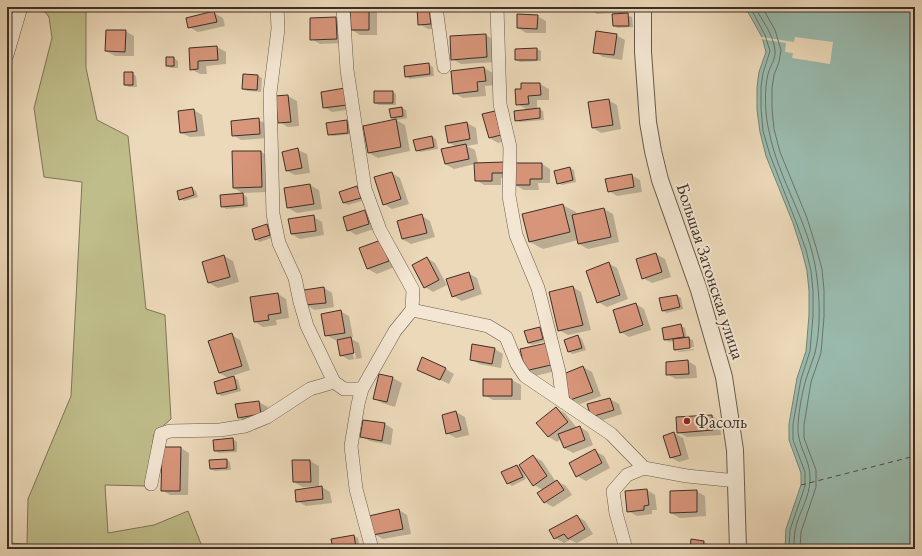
<svg xmlns="http://www.w3.org/2000/svg" width="922" height="556" viewBox="0 0 922 556" font-family="'EB Garamond',serif">
<style>
.green{fill:#bfbd8a;stroke:#7e765a}
.water{fill:#99baad;stroke:#748278}
.pier{fill:#ecd9b9}
.shadow{fill:#0003;fill-rule:evenodd}
.lines{fill:none;stroke-linecap:round;stroke-linejoin:round}
.shore{stroke:#6a746b;stroke-width:1}
.ferry{stroke:#4f4b43;stroke-width:1;stroke-dasharray:5 4;stroke-linecap:butt}
.building{fill:#d8957a;stroke:#3c2f29}
.minor-casing{stroke:#685a4d;stroke-width:14}
.tertiary-casing{stroke:#685a4d;stroke-width:18}
.minor{stroke:#f3e6d2;stroke-width:13}
.tertiary{stroke:#f3e6d2;stroke-width:16}
.poi-dot{fill:#8f2418;stroke:#f3e6d2;stroke-width:1.5}
.labels{text-anchor:middle;dominant-baseline:central;stroke-width:4;stroke-linejoin:round;paint-order:stroke}
.street-label{font-size:18px;fill:#3c2f29;stroke:#f3e6d2}
.poi-label{font-size:18px;fill:#3c2f29;stroke:#f3e6d2;text-anchor:start}
</style>
<rect width="100%" height="100%" fill="#ecd9b9"/>
<filter id="stains"><feTurbulence type="fractalNoise" baseFrequency=".005" numOctaves="4"/><feColorMatrix values="0 0 0 0 .2 0 0 0 0 .09 0 0 0 0 .02 0 0 0 .5 -.17"/></filter>
<radialGradient id="worn" r=".72"><stop offset=".6" stop-color="#630" stop-opacity="0"/><stop offset="1" stop-color="#630" stop-opacity=".3"/></radialGradient>
<path class="green" d="M 41,7 L 86,7 L 86,68 L 97,120 L 128,136 L 146,309 L 165,315 L 171,419 L 154,434 L 147,486 L 105,485 L 108,533 L 154,525 L 188,511 L 203,549 L 7,549 L 7,543 L 27,544 L 28,499 L 71,396 L 82,182 L 44,177 L 34,108 L 52,38 L 49,17 Z"/>
<path class="water" d="M 745,7 L 915,7 L 915,549 L 785,549 L 786,529 L 801,485 L 801,473 L 789,440 L 789,424 L 797,378 L 806,351 L 809,315 L 809,291 L 807,271 L 802,251 L 793,223 L 766,156 L 760,132 L 757,110 L 757,87 L 759,72 L 766,52 L 762,37 Z"/>
<path class="pier" d="M 762,37 L 794,42 L 795,37 L 833,42 L 830,64 L 792,58 L 793,53 L 785,52 L 786,43 L 761,39 Z"/>
<path class="shadow" d="M 191,7 L 206,7 L 197,11 Z
M 351,7 L 374,7 L 377,9 L 377,35 L 360,35 L 352,30 Z
M 418,7 L 437,7 L 439,29 L 428,29 L 419,24 Z
M 589,7 L 625,7 L 626,15 L 632,17 L 633,27 L 618,28 L 614,26 L 613,13 L 597,14 L 589,9 Z
M 214,13 L 223,18 L 225,26 L 198,32 L 189,27 Z
M 537,16 L 546,21 L 546,33 L 526,33 L 518,28 Z
M 336,18 L 344,23 L 345,43 L 320,44 L 311,39 Z
M 125,31 L 134,36 L 134,56 L 115,56 L 106,51 Z
M 486,35 L 494,40 L 496,62 L 461,64 L 452,59 Z
M 616,35 L 625,40 L 622,60 L 603,57 L 595,52 Z
M 217,47 L 226,52 L 226,64 L 206,66 L 207,74 L 200,74 L 191,69 L 190,49 Z
M 537,49 L 541,51 L 541,61 L 520,62 L 516,60 Z
M 174,58 L 178,61 L 178,68 L 171,68 L 167,66 Z
M 429,65 L 433,67 L 434,76 L 410,79 L 406,76 Z
M 484,68 L 493,73 L 494,85 L 485,86 L 486,96 L 463,98 L 454,93 L 452,72 Z
M 132,73 L 136,76 L 137,87 L 129,87 L 125,85 Z
M 258,76 L 262,78 L 261,92 L 247,91 L 243,89 Z
M 540,84 L 549,89 L 549,100 L 537,100 L 537,109 L 543,111 L 544,120 L 520,122 L 516,120 L 528,110 L 517,104 Z
M 322,92 L 355,109 L 332,112 L 324,107 Z
M 392,92 L 396,94 L 396,105 L 379,105 L 375,103 Z
M 288,96 L 297,101 L 299,126 L 288,127 L 279,122 L 276,97 Z
M 608,100 L 617,105 L 621,129 L 601,133 L 593,128 Z
M 402,108 L 406,110 L 407,118 L 396,120 L 392,118 Z
M 194,110 L 202,115 L 205,136 L 190,137 L 181,133 Z
M 484,115 L 510,140 L 498,143 L 490,138 Z
M 258,120 L 267,124 L 268,138 L 241,140 L 233,135 Z
M 396,120 L 405,125 L 410,151 L 378,158 L 369,153 Z
M 347,121 L 351,124 L 352,134 L 333,136 L 328,134 Z
M 467,123 L 476,128 L 478,144 L 467,146 L 475,150 L 478,163 L 513,168 L 513,178 L 501,178 L 501,185 L 484,185 L 476,180 L 475,164 L 454,169 L 445,164 L 457,147 L 449,143 Z
M 432,137 L 436,139 L 438,149 L 420,152 L 416,150 L 415,141 Z
M 298,150 L 307,154 L 310,173 L 295,175 L 287,171 Z
M 233,152 L 261,152 L 270,157 L 271,192 L 242,193 L 234,188 Z
M 542,164 L 550,169 L 550,183 L 538,183 L 539,190 L 524,190 L 515,185 Z
M 570,168 L 574,170 L 576,182 L 562,185 L 558,183 Z
M 392,173 L 400,178 L 409,204 L 392,209 L 384,204 Z
M 631,175 L 640,180 L 642,192 L 617,196 L 609,191 Z
M 310,185 L 319,190 L 322,209 L 297,213 L 288,208 Z
M 357,187 L 361,189 L 365,200 L 348,205 L 344,203 Z
M 192,188 L 196,191 L 198,197 L 184,201 L 180,199 Z
M 243,194 L 247,197 L 248,207 L 226,209 L 222,206 Z
M 563,205 L 576,212 L 577,215 L 604,209 L 613,214 L 619,242 L 588,249 L 579,244 L 578,240 L 543,249 L 530,242 Z
M 364,211 L 373,216 L 377,228 L 356,235 L 348,230 Z
M 422,216 L 430,221 L 435,237 L 411,244 L 402,239 Z
M 314,217 L 322,222 L 324,235 L 300,239 L 291,234 Z
M 267,225 L 271,227 L 274,237 L 260,242 L 256,240 Z
M 381,241 L 397,266 L 377,274 L 368,269 L 361,249 Z
M 656,254 L 665,259 L 671,277 L 652,283 L 643,278 L 637,260 Z
M 224,256 L 233,261 L 239,282 L 218,288 L 209,283 Z
M 427,258 L 435,263 L 447,285 L 433,292 L 425,287 Z
M 608,263 L 617,268 L 628,299 L 607,307 L 598,302 Z
M 468,273 L 477,278 L 482,294 L 462,301 L 453,296 Z
M 573,287 L 581,292 L 591,330 L 568,335 L 559,330 Z
M 324,288 L 332,293 L 334,307 L 315,310 L 306,305 Z
M 278,294 L 286,299 L 289,318 L 276,320 L 277,325 L 263,327 L 255,322 Z
M 677,296 L 681,298 L 683,309 L 667,313 L 663,311 Z
M 636,304 L 644,309 L 651,330 L 629,337 L 621,332 Z
M 340,311 L 349,316 L 353,337 L 350,338 L 359,343 L 362,358 L 349,360 L 341,355 L 338,340 L 335,340 L 326,335 ZM 351,343 L 353,343 L 356,358 L 354,359 Z
M 681,326 L 685,328 L 687,338 L 693,340 L 694,347 L 677,349 L 677,351 L 694,349 L 694,350 L 679,352 L 675,350 L 674,341 L 669,342 L 665,340 Z
M 540,328 L 544,330 L 547,341 L 532,345 L 528,343 Z
M 232,335 L 240,340 L 250,370 L 232,376 L 238,380 L 241,391 L 222,396 L 218,394 L 215,383 L 230,379 L 219,373 Z
M 578,336 L 582,339 L 586,350 L 573,354 L 569,352 Z
M 547,344 L 560,370 L 535,376 L 526,371 Z
M 495,349 L 503,354 L 501,368 L 479,364 L 471,359 Z
M 688,361 L 696,366 L 697,378 L 676,379 L 667,374 Z
M 583,367 L 592,372 L 601,396 L 580,404 L 571,399 Z
M 418,369 L 446,369 L 454,374 L 449,384 Z
M 380,375 L 393,378 L 402,383 L 395,407 L 382,403 L 374,398 Z
M 484,380 L 512,380 L 521,385 L 521,400 L 493,400 L 484,395 Z
M 610,399 L 619,404 L 622,414 L 600,421 L 592,416 Z
M 259,402 L 268,407 L 270,418 L 247,422 L 239,417 Z
M 556,408 L 565,413 L 577,428 L 580,427 L 588,432 L 593,445 L 573,453 L 564,448 L 561,439 L 557,442 L 549,437 L 538,423 Z
M 456,412 L 465,417 L 469,435 L 456,438 L 447,433 Z
M 712,416 L 720,421 L 721,435 L 687,437 L 678,432 Z
M 385,424 L 393,429 L 391,445 L 370,441 L 361,436 Z
M 674,433 L 683,438 L 689,459 L 679,462 L 670,457 Z
M 233,439 L 237,442 L 237,452 L 219,453 L 215,451 Z
M 181,448 L 189,453 L 188,495 L 170,495 L 162,490 Z
M 595,451 L 604,456 L 610,468 L 586,481 L 577,476 Z
M 533,456 L 542,461 L 556,482 L 557,481 L 566,486 L 572,495 L 553,507 L 544,502 L 543,490 L 534,485 Z
M 226,460 L 230,462 L 231,470 L 215,471 L 211,469 Z
M 293,461 L 310,461 L 319,466 L 319,488 L 322,487 L 330,492 L 332,503 L 306,506 L 297,501 L 319,488 L 319,486 L 303,487 L 294,482 Z
M 517,466 L 522,469 L 526,479 L 512,486 L 508,483 Z
M 647,490 L 655,495 L 657,510 L 652,510 L 652,514 L 637,516 L 628,511 Z
M 696,491 L 705,496 L 706,516 L 680,518 L 671,513 Z
M 399,510 L 407,515 L 411,534 L 383,539 L 374,534 Z
M 577,516 L 585,521 L 593,534 L 577,543 L 570,540 L 564,543 L 555,538 Z
M 354,536 L 358,538 L 360,549 L 334,549 L 333,539 Z
M 704,542 L 708,544 L 707,549 L 691,549 Z
M 413,547 L 416,549 L 402,549 Z"/>
<g class="lines">
<path class="shore" d="M 750,7 L 765,35 L 770,51 L 763,73 L 761,87 L 761,109 L 763,131 L 770,155 L 796,222 L 806,250 L 811,271 L 813,291 L 813,316 L 810,351 L 801,379 L 793,424 L 793,440 L 805,472 L 805,486 L 790,530 L 789,549
M 755,7 C 762,21 774,35 775,51 C 776,59 770,66 768,74 C 764,89 765,116 769,131 C 778,179 809,222 816,271 C 820,297 821,327 815,353 C 812,362 809,370 806,379 C 802,393 799,409 798,424 C 796,446 811,459 810,479 C 810,498 798,513 795,531 C 794,537 794,543 794,549
M 762,7 L 775,30 L 781,50 L 779,62 L 774,75 L 772,88 L 772,109 L 774,129 L 780,152 L 807,218 L 816,247 L 822,269 L 824,290 L 824,317 L 821,353 L 811,382 L 804,425 L 804,438 L 816,470 L 816,487 L 801,532 L 800,549"/>
<path class="ferry" d="M 801,485 L 915,456"/>
</g>
<path class="building" d="M 350,7 L 369,7 L 369,30 L 351,30 Z
M 417,7 L 429,7 L 431,24 L 418,25 Z
M 588,7 L 617,7 L 617,8 L 588,9 Z
M 214,11 L 217,22 L 188,28 L 186,18 Z
M 628,13 L 629,26 L 613,26 L 612,14 Z
M 517,14 L 538,15 L 537,29 L 517,28 Z
M 336,17 L 337,39 L 310,40 L 310,18 Z
M 106,30 L 126,30 L 125,52 L 105,51 Z
M 596,31 L 617,34 L 614,55 L 593,53 Z
M 486,34 L 487,57 L 451,60 L 450,36 Z
M 217,46 L 218,60 L 198,61 L 198,69 L 190,70 L 189,48 Z
M 537,48 L 537,60 L 515,60 L 515,49 Z
M 166,57 L 174,57 L 174,66 L 166,66 Z
M 429,63 L 430,74 L 405,77 L 404,66 Z
M 484,67 L 486,81 L 477,82 L 478,91 L 453,94 L 451,71 Z
M 124,72 L 133,72 L 133,85 L 124,85 Z
M 243,74 L 258,75 L 257,90 L 242,89 Z
M 521,83 L 540,83 L 541,95 L 528,96 L 529,104 L 516,105 L 515,89 L 521,89 Z
M 345,88 L 347,105 L 323,108 L 321,92 Z
M 374,91 L 393,91 L 393,103 L 374,103 Z
M 288,95 L 291,122 L 278,123 L 275,96 Z
M 609,99 L 613,125 L 592,128 L 588,102 Z
M 402,107 L 403,116 L 391,118 L 389,109 Z
M 540,108 L 540,118 L 515,121 L 514,111 Z
M 194,109 L 197,131 L 180,133 L 178,111 Z
M 495,111 L 501,135 L 489,138 L 482,114 Z
M 259,118 L 260,134 L 232,136 L 231,121 Z
M 396,119 L 401,147 L 368,153 L 363,126 Z
M 347,120 L 348,133 L 328,135 L 326,123 Z
M 467,122 L 470,139 L 448,143 L 445,126 Z
M 432,136 L 434,147 L 416,151 L 413,140 Z
M 466,144 L 469,159 L 445,164 L 441,149 Z
M 298,148 L 302,168 L 286,171 L 282,152 Z
M 232,151 L 261,151 L 262,187 L 233,188 Z
M 505,162 L 505,173 L 492,173 L 492,181 L 475,181 L 474,163 Z
M 514,163 L 542,163 L 542,179 L 530,179 L 530,185 L 514,185 Z
M 570,167 L 573,180 L 557,184 L 554,171 Z
M 392,172 L 401,199 L 383,205 L 374,177 Z
M 632,174 L 634,187 L 608,192 L 605,179 Z
M 310,184 L 314,204 L 287,208 L 284,188 Z
M 357,186 L 361,198 L 343,203 L 339,192 Z
M 192,187 L 194,195 L 179,200 L 177,191 Z
M 243,193 L 244,205 L 221,207 L 220,195 Z
M 563,204 L 570,232 L 529,242 L 522,214 Z
M 604,208 L 611,237 L 578,244 L 572,215 Z
M 365,210 L 369,224 L 347,231 L 343,217 Z
M 422,214 L 427,233 L 402,239 L 397,221 Z
M 314,215 L 316,231 L 291,234 L 288,219 Z
M 267,224 L 270,235 L 255,240 L 252,229 Z
M 381,240 L 389,261 L 367,269 L 359,248 Z
M 656,253 L 662,272 L 642,279 L 636,259 Z
M 224,255 L 230,277 L 208,283 L 202,262 Z
M 427,257 L 439,280 L 424,288 L 412,265 Z
M 609,262 L 620,295 L 597,303 L 586,271 Z
M 469,272 L 474,289 L 452,297 L 446,279 Z
M 573,286 L 583,325 L 558,331 L 549,292 Z
M 324,287 L 326,303 L 305,305 L 304,290 Z
M 278,293 L 281,313 L 268,315 L 269,320 L 254,322 L 250,297 Z
M 677,295 L 680,307 L 662,311 L 659,298 Z
M 636,303 L 643,325 L 620,333 L 613,310 Z
M 341,310 L 345,333 L 325,336 L 321,314 Z
M 681,324 L 684,337 L 664,340 L 662,328 Z
M 540,327 L 543,339 L 528,343 L 524,331 Z
M 232,333 L 242,366 L 219,373 L 208,341 Z
M 578,335 L 582,348 L 568,352 L 564,340 Z
M 351,337 L 354,353 L 340,356 L 337,340 Z
M 689,337 L 690,348 L 674,350 L 673,339 Z
M 547,343 L 551,365 L 525,371 L 520,349 Z
M 472,344 L 495,348 L 492,364 L 470,360 Z
M 422,357 L 446,368 L 440,380 L 417,370 Z
M 688,360 L 689,374 L 666,375 L 666,362 Z
M 583,366 L 593,392 L 570,400 L 561,375 Z
M 379,374 L 393,377 L 387,402 L 373,399 Z
M 234,376 L 237,389 L 217,394 L 214,382 Z
M 483,379 L 512,379 L 512,396 L 483,396 Z
M 610,398 L 614,410 L 591,417 L 587,404 Z
M 259,401 L 261,414 L 238,418 L 235,404 Z
M 556,407 L 568,422 L 548,437 L 536,423 Z
M 456,411 L 461,430 L 446,434 L 442,415 Z
M 712,415 L 713,430 L 677,433 L 676,417 Z
M 363,420 L 385,423 L 382,441 L 360,437 Z
M 580,426 L 585,440 L 564,448 L 558,434 Z
M 674,432 L 681,455 L 670,458 L 663,436 Z
M 233,438 L 234,450 L 214,451 L 213,440 Z
M 162,447 L 181,447 L 180,491 L 161,491 Z
M 595,449 L 602,463 L 576,477 L 569,463 Z
M 533,455 L 547,476 L 533,486 L 519,465 Z
M 227,459 L 227,468 L 210,469 L 209,460 Z
M 292,460 L 310,460 L 311,482 L 293,482 Z
M 517,465 L 523,477 L 507,484 L 501,472 Z
M 557,480 L 564,490 L 544,503 L 537,493 Z
M 322,486 L 323,499 L 296,502 L 295,490 Z
M 647,489 L 649,505 L 644,506 L 644,510 L 627,512 L 625,491 Z
M 697,490 L 697,512 L 670,513 L 670,491 Z
M 399,509 L 403,529 L 373,535 L 369,516 Z
M 577,515 L 585,529 L 568,539 L 564,534 L 554,539 L 549,530 Z
M 354,535 L 356,547 L 333,549 L 331,539 Z
M 691,539 L 704,541 L 703,549 L 690,549 Z
M 646,546 L 661,548 L 661,549 L 645,549 Z"/>
<g class="lines">
<defs>
<path id="minor" d="M 277,7 L 278,29 L 270,93 L 273,214 L 279,243 L 295,278 L 300,302 L 307,326 L 334,382 L 344,389 L 362,389
M 343,7 L 347,70 L 365,189 L 380,230 L 413,290 L 412,310 L 395,331 L 362,389 L 358,404 L 351,446 L 356,489 L 372,549
M 436,7 L 444,67
M 497,7 L 500,104 L 510,147 L 509,196 L 516,235 L 538,288 L 559,372 L 563,402
M 7,55 L 21,7
M 412,310 L 488,326 L 506,337 L 517,364 L 525,376 L 611,434 L 644,468
M 151,484 L 161,434 L 170,431 L 220,430 L 245,426 L 267,417 L 310,389 L 334,382
M 626,549 L 616,513 L 613,491 L 627,475 L 644,468 L 687,476 L 737,481"/>
<path id="tertiary" d="M 643,7 L 643,52 L 648,122 L 653,151 L 660,180 L 699,290 L 724,377 L 735,450 L 738,549"/>
</defs>
<use href="#minor" class="minor-casing"/>
<use href="#tertiary" class="tertiary-casing"/>
<use href="#minor" class="minor"/>
<use href="#tertiary" class="tertiary"/>
</g>
<circle class="poi-dot" cx="687" cy="421" r="4"/>
<g class="labels">
<g class="street-label">
<text transform="translate(711 271) rotate(72)">Большая Затонская улица</text>
</g>
<g class="poi-label">
<text x="695" y="421">Фасоль</text>
</g>
</g>
<rect width="922" height="556" fill="none" stroke="#ecd9b9" stroke-width="24"/>
<rect x="8" y="8" width="906" height="540" fill="none" stroke="#3c2f29" stroke-width="2"/>
<rect x="12" y="12" width="898" height="532" fill="none" stroke="#3c2f29"/>
<rect width="100%" height="100%" filter="url(#stains)"/>
<rect width="100%" height="100%" fill="url(#worn)"/>
</svg>
